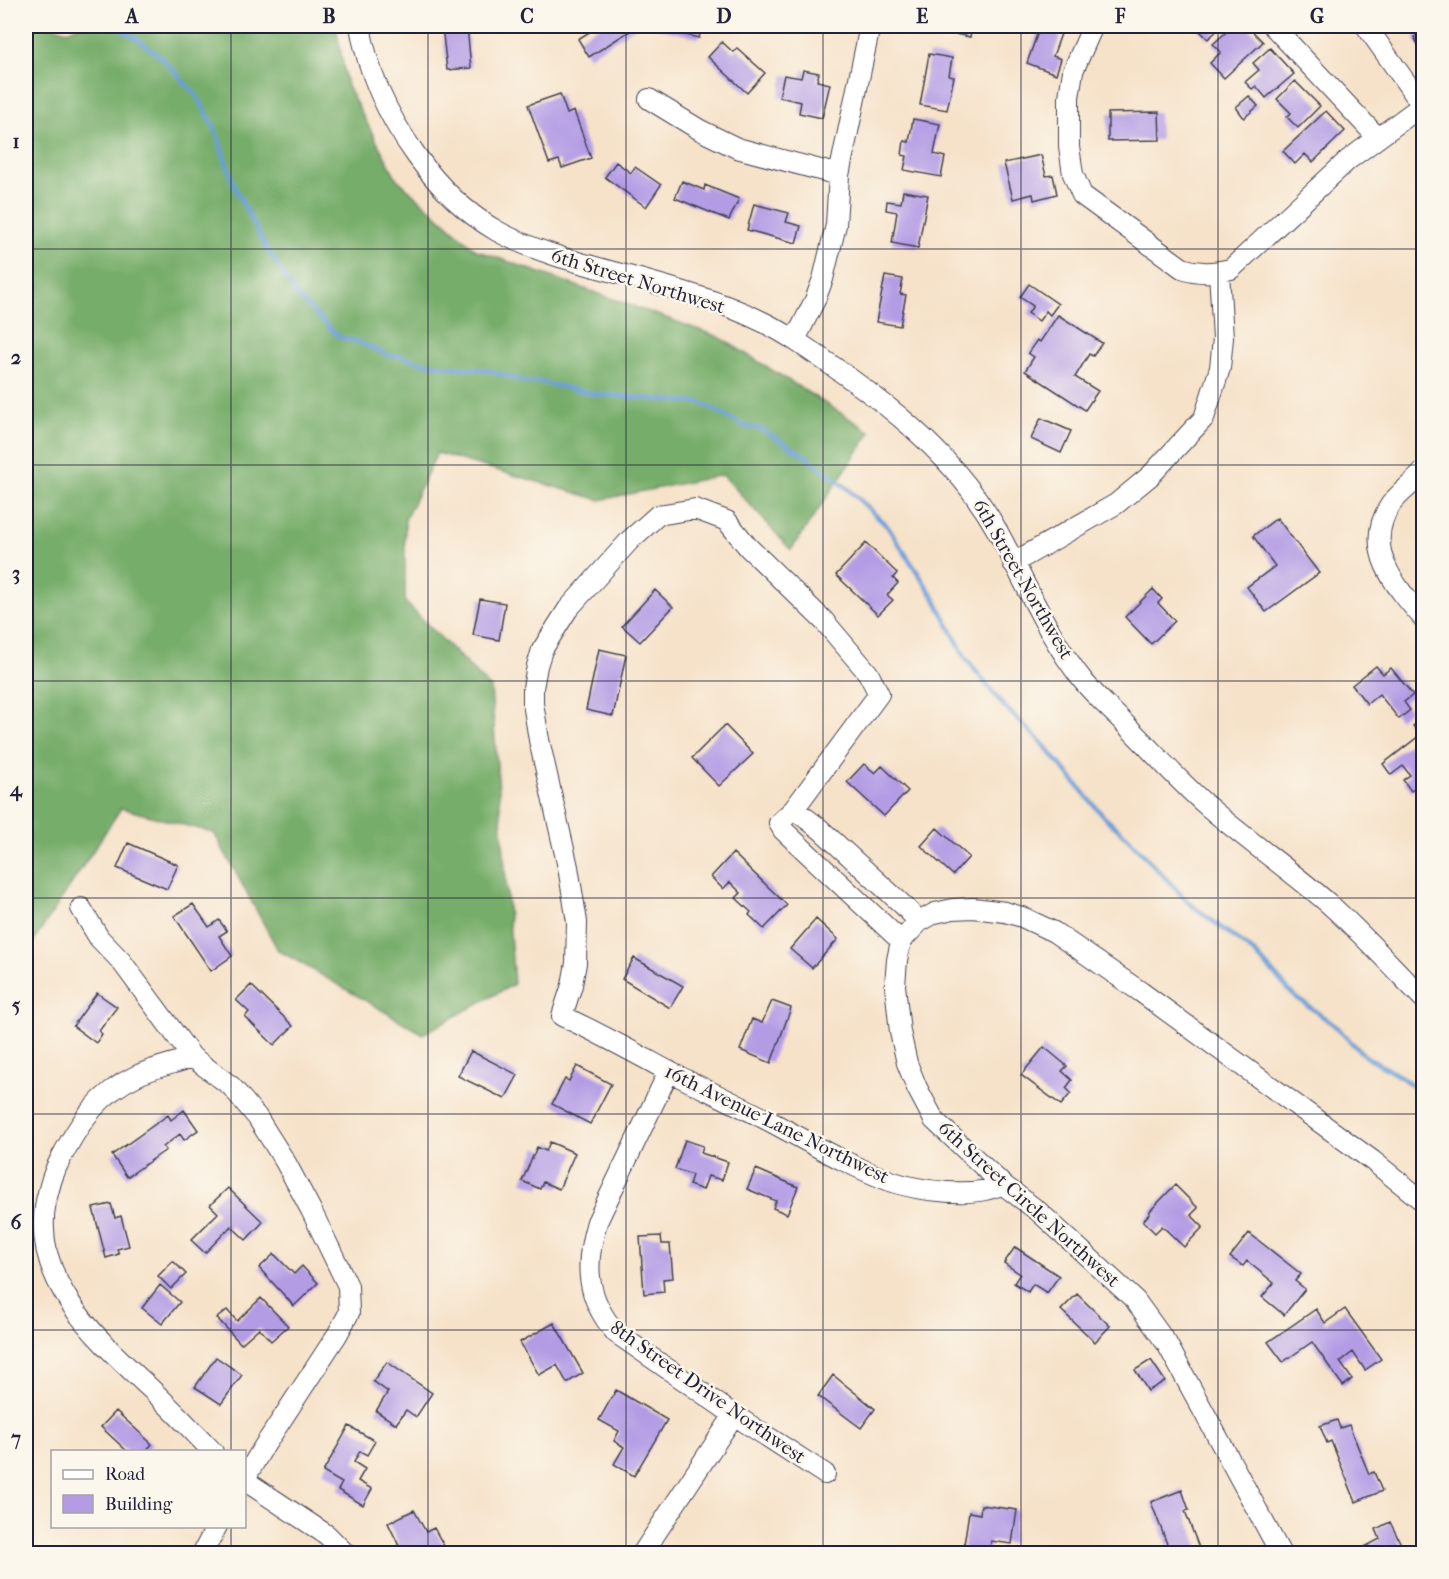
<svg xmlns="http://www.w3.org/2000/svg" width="1449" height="1579" viewBox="0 0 1449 1579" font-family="'IM FELL French Canon',serif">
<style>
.forest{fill:#77ad6b;stroke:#4c6853;stroke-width:1.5}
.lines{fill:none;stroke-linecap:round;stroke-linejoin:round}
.stream{stroke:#6b9ed6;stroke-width:4.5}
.building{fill:#b49ce5}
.minor-casing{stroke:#423f50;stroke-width:22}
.minor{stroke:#fff;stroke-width:20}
.grid{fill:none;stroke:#22223b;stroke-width:1.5;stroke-opacity:0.55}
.labels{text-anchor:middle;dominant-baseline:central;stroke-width:5;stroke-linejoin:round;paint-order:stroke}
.street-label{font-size:20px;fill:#22223b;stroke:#fbf7ec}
.neatline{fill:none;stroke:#22223b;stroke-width:2}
.grid-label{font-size:20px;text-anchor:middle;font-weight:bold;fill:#22223b}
</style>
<rect width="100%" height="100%" fill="#fbf7ec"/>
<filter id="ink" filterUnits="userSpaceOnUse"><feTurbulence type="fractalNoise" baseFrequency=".0167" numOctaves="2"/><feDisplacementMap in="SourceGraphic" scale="12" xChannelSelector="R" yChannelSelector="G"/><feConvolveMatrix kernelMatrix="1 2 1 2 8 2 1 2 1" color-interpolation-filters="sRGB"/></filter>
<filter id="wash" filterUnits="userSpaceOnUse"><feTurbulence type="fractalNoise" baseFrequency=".008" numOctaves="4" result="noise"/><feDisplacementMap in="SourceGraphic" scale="24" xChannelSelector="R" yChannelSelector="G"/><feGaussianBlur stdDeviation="1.35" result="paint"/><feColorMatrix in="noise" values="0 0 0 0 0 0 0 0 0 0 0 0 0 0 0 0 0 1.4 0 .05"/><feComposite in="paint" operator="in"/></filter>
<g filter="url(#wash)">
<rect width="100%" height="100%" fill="#f6e2c9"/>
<path class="forest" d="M 26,26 L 52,26 L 68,31 L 77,26 L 336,26 L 347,86 L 397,179 L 476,250 L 719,337 L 871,432 L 791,550 L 723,475 L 600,500 L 437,453 L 405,520 L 405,602 L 491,688 L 514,984 L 423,1034 L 278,950 L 214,833 L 121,808 L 26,953 Z"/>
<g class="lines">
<path class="stream" d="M 115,26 L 135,37 L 163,59 L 196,95 L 214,126 L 234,186 L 265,246 L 296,295 L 339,337 L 356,341 L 390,356 L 402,356 L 419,362 L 453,367 L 487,370 L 527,382 L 539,382 L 596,394 L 702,403 L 744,426 L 761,429 L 807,457 L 847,488 L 887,526 L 935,599 L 965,657 L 1003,705 L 1043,744 L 1104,817 L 1128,838 L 1189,903 L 1256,954 L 1293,995 L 1333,1024 L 1365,1056 L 1401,1077 L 1424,1094"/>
</g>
<g id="blocks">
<path class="building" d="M 442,26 L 467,26 L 471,68 L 447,70 Z
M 599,26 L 635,26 L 636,27 L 589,57 L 578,39 Z
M 649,26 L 702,26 L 699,38 Z
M 946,26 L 972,26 L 970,37 L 945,32 Z
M 1040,26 L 1062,31 L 1053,56 L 1061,59 L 1056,74 L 1027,63 Z
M 1195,26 L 1222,26 L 1208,39 Z
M 1233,26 L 1247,26 L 1263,42 L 1224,78 L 1210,63 L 1221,52 L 1213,44 Z
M 1424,32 L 1424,56 L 1414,37 Z
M 722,42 L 733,52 L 737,48 L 765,73 L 747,93 L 708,57 Z
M 1270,48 L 1294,74 L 1266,98 L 1256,86 L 1252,89 L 1245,82 L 1259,70 L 1253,63 Z
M 929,54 L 952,58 L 949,76 L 954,77 L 947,110 L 920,105 Z
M 803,70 L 819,73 L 817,81 L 830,84 L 822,118 L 799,113 L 801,102 L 779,97 L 784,75 L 801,78 Z
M 1295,81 L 1320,106 L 1298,128 L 1287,117 L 1291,113 L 1277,99 Z
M 560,94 L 567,114 L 574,111 L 591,158 L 562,168 L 559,160 L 549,163 L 528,105 Z
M 1249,96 L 1258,106 L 1244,118 L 1236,107 Z
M 1326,111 L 1345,131 L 1313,162 L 1305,154 L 1295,164 L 1283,151 Z
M 1159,112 L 1160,140 L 1108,141 L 1108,113 Z
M 913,119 L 940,124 L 934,154 L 945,157 L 941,177 L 904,170 L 907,156 L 902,155 L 904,141 L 909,142 Z
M 1041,155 L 1046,176 L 1053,175 L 1057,194 L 1034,200 L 1033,194 L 1013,199 L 1004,163 Z
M 616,162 L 631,173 L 635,167 L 661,185 L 646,207 L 605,177 Z
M 682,181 L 704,190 L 705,185 L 739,199 L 729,220 L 675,198 Z
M 903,191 L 928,195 L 918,248 L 892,243 L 897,212 L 886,210 L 887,201 L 901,203 Z
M 754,204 L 789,213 L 786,222 L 801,226 L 796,243 L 747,230 Z
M 885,276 L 903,279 L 900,294 L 906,295 L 900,326 L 876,322 Z
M 1029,284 L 1058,304 L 1050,315 L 1046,311 L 1039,321 L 1028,313 L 1033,306 L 1020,297 Z
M 1058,315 L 1102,343 L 1093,356 L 1089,354 L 1075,377 L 1098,391 L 1085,410 L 1025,371 L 1034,357 L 1028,353 L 1037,340 L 1040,342 Z
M 1041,418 L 1071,431 L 1061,453 L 1031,439 Z
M 1277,518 L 1319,573 L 1266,612 L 1247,587 L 1275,566 L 1253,536 Z
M 866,543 L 897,573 L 893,578 L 898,583 L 887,595 L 893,600 L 878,615 L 836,575 Z
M 1153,589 L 1162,599 L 1158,603 L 1175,621 L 1151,644 L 1125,617 Z
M 655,590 L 673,607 L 640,642 L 622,626 Z
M 480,599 L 505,603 L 499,640 L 473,635 Z
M 599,649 L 626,655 L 613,716 L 586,710 Z
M 1376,666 L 1383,674 L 1391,668 L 1413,695 L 1404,702 L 1410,710 L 1399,719 L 1379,694 L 1367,704 L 1352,685 Z
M 1424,718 L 1424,782 L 1411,791 L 1403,780 L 1410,775 L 1403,766 L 1391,775 L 1383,764 L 1420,735 L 1413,726 Z
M 725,725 L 753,754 L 719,786 L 692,758 Z
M 864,764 L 875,773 L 882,766 L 908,791 L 884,816 L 847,782 Z
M 937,828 L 969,857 L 953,875 L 921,846 Z
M 128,843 L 178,865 L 167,889 L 117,868 Z
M 733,853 L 787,905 L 764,929 L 749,915 L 751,912 L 736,898 L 741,893 L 730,882 L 723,889 L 711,877 Z
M 193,904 L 209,927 L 219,920 L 227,931 L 219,936 L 232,956 L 211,971 L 174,916 Z
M 816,919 L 838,939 L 812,968 L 790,949 Z
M 634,958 L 683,986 L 670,1008 L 622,979 Z
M 251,985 L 293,1026 L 274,1045 L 245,1017 L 249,1012 L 236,1000 Z
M 97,993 L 117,1007 L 99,1031 L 102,1034 L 96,1043 L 73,1026 Z
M 772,1001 L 791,1008 L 771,1063 L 740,1050 L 752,1019 L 762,1023 Z
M 1044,1047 L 1067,1066 L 1062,1071 L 1072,1080 L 1066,1088 L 1071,1093 L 1061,1105 L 1021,1075 Z
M 471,1051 L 518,1075 L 505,1099 L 458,1076 Z
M 577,1066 L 611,1084 L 590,1124 L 552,1104 L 565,1079 L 569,1081 Z
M 184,1110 L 198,1130 L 184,1140 L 180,1134 L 163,1147 L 166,1150 L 127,1177 L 112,1155 L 168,1115 L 171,1120 Z
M 685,1140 L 703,1146 L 701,1153 L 728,1162 L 722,1180 L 708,1176 L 703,1190 L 689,1185 L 692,1175 L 675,1169 Z
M 550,1142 L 575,1153 L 559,1189 L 543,1182 L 540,1189 L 522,1181 L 537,1147 L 546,1151 Z
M 756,1169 L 798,1187 L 787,1214 L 773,1208 L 776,1201 L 747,1189 Z
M 1175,1185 L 1198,1208 L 1191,1215 L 1203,1227 L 1184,1247 L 1162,1226 L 1155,1233 L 1143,1221 L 1150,1213 L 1149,1212 Z
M 228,1188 L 263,1222 L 246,1240 L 231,1226 L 205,1253 L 191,1240 L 218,1213 L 210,1205 Z
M 111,1204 L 115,1218 L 121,1216 L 129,1246 L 117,1249 L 119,1254 L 106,1258 L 93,1208 Z
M 1249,1233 L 1301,1274 L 1295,1281 L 1305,1289 L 1284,1315 L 1262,1297 L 1274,1283 L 1247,1261 L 1243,1266 L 1230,1257 Z
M 661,1236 L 662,1244 L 670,1244 L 673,1278 L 663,1279 L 664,1292 L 644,1294 L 640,1237 Z
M 1015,1247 L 1059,1276 L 1047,1293 L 1033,1284 L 1028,1292 L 1014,1283 L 1020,1274 L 1004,1263 Z
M 274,1254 L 294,1274 L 302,1266 L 318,1283 L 294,1306 L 259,1268 Z
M 173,1261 L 186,1274 L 171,1289 L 158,1276 Z
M 160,1285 L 180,1302 L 162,1324 L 142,1308 Z
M 1077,1294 L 1110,1326 L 1095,1342 L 1061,1310 Z
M 261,1298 L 288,1326 L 271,1341 L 259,1328 L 241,1344 L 217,1318 L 227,1310 L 237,1321 Z
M 1316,1309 L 1325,1323 L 1345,1309 L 1381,1359 L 1365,1370 L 1353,1352 L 1340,1362 L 1352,1379 L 1343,1386 L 1312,1342 L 1283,1362 L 1268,1342 Z
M 554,1323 L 583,1373 L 567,1383 L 557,1365 L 539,1375 L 520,1342 Z
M 216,1357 L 242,1375 L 221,1404 L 195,1387 Z
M 1151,1360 L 1165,1381 L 1148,1391 L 1135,1370 Z
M 387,1362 L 432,1393 L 416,1417 L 406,1410 L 396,1424 L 376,1411 L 388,1392 L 373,1381 Z
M 833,1375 L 875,1409 L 861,1428 L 818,1396 Z
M 616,1390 L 667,1420 L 634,1476 L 614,1464 L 624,1447 L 614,1441 L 619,1431 L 599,1420 Z
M 116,1411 L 152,1444 L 145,1452 L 128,1452 L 101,1427 Z
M 1337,1420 L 1340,1428 L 1349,1425 L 1369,1474 L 1374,1472 L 1382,1491 L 1356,1502 L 1331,1441 L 1327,1443 L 1320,1426 Z
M 349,1426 L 375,1441 L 367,1455 L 360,1451 L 354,1462 L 365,1469 L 358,1481 L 372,1489 L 363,1505 L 338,1490 L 342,1483 L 323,1472 Z
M 1182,1490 L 1189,1510 L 1185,1511 L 1201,1553 L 1198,1554 L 1177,1554 L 1174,1547 L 1169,1549 L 1151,1502 Z
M 981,1505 L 1017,1510 L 1012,1544 L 991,1541 L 989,1554 L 963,1551 L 969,1512 L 980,1514 Z
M 414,1510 L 426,1532 L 434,1528 L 445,1548 L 434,1554 L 403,1554 L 388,1523 Z
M 1390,1522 L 1406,1554 L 1356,1554 L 1355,1552 L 1380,1539 L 1376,1529 Z"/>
</g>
</g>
<g filter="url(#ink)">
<use href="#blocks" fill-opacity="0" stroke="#423f50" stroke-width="1.5"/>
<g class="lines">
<defs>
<path id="minor" d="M 360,26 C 368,74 387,115 416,155 C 438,186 464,212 497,231 C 537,253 581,263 625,275 C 684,291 748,308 799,343 C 875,394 953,450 998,532 C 1026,583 1047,636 1084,682 C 1098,699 1116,714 1131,730 C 1156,755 1179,781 1205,804 C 1245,839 1289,869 1328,903 C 1362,933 1392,967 1424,999
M 1093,26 L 1073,71 L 1069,97 L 1069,147 L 1073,174 L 1082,195 L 1182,268 C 1199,274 1213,273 1231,269 L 1348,160 L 1424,104
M 1273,26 L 1377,137
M 1366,26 L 1422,105
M 649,99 L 700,130 L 737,148 L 839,175
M 795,340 L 815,300 L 823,279 L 836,225 L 839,175 L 870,26
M 1424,471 C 1414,483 1400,492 1391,504 C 1361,548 1396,587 1424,619
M 1013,563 L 1116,504 L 1150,476 L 1204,418 L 1220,368 L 1223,338 L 1219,272
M 794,809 L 879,694 L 868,673 L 824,621 L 748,547 L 727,521 L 695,509 L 658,515 L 630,540 L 568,609 L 542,650 L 537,666 L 533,688 L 533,703 L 539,740 L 568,867 L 577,922 L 576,963 L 572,985 L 562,1016 C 599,1033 633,1052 668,1071 C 702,1088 737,1104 771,1122 C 809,1142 849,1166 890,1181 C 919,1191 975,1199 1002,1184
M 81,908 L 99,938 L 121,961 L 192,1057 L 231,1086 L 257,1117 L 286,1163 L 311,1210 L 348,1286 L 349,1313 L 337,1335 L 261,1451 L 244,1480
M 901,941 L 783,830 L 779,823 L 794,809 L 820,829 L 904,906 L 919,922
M 192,1057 C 174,1064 154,1067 136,1076 C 98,1094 80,1122 61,1158 C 53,1172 50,1185 46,1201 C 30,1282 99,1340 152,1390 C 173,1410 193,1431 213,1452
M 669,1071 L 597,1222 C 584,1265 586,1298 616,1333 L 734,1415 L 825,1474
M 244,1480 L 327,1535 L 346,1554
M 202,1554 L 217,1526
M 642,1554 L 734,1415
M 1281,1554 L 1167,1344 L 1135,1300 L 1038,1211 L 1002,1184 L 934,1120 L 917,1088 L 907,1063 L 900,1032 L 895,985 L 897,960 L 901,941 L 919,922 L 935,913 L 953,909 L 973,908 L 1005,912 L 1022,917 L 1054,932 L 1141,992 L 1373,1161 L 1424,1202"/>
</defs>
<use href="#minor" class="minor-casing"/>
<use href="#minor" class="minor"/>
</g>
</g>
<path class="grid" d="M 231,26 L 231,1452M 428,26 L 428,1554M 626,26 L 626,1554M 823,26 L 823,1554M 1021,26 L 1021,1554M 1218,26 L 1218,1554M 26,249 L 1424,249M 26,465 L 1424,465M 26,681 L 1424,681M 26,898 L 1424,898M 26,1114 L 1424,1114M 26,1330 L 1424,1330M 231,1526 L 231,1554"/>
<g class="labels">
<g class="street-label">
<text transform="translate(638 281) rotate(17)">6th Street Northwest</text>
<text transform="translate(1023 579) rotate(60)">6th Street Northwest</text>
<text transform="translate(777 1124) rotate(26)">16th Avenue Lane Northwest</text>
<text transform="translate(1029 1204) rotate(42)">6th Street Circle Northwest</text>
<text transform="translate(708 1392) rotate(35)">8th Street Drive Northwest</text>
</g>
</g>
<rect width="1449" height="1579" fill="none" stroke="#fbf7ec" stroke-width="66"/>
<rect x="51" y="1450" width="195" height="78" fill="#fbf7ec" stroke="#a4a2a5" stroke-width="1.5"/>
<rect x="63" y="1470" width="30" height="9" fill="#ffffff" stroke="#a4a2a5" stroke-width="1.5"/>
<text x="105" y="1480" font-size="18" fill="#22223b">Road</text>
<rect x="63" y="1495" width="30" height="18" fill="#b49ce5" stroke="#a4a2a5" stroke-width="1.5"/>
<text x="105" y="1510" font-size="18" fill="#22223b">Building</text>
<rect x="33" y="33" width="1383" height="1513" class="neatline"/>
<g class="grid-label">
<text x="132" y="23">A</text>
<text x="329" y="23">B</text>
<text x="527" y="23">C</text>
<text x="724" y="23">D</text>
<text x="922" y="23">E</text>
<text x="1120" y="23">F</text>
<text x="1317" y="23">G</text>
<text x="16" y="148">1</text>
<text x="16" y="364">2</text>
<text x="16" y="580">3</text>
<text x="16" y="796">4</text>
<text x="16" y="1012">5</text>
<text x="16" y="1229">6</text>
<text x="16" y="1445">7</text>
</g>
</svg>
